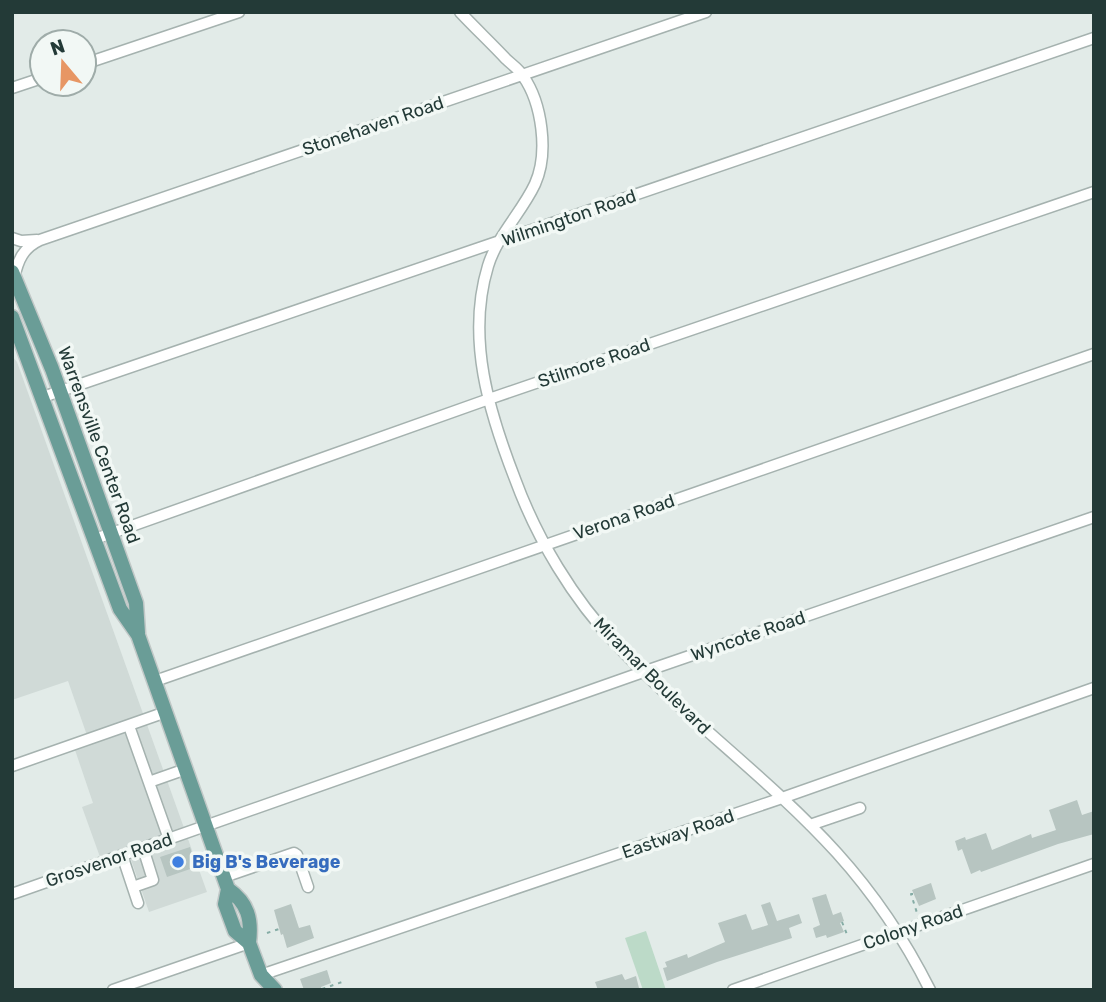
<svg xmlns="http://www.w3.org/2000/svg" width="1106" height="1002" viewBox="0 0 1106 1002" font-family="Rubik,sans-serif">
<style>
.built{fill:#d0dad7}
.green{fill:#bcdac8}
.building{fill:#b7c5c1}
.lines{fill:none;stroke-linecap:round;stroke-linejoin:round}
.minor-casing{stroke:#a5b2af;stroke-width:13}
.major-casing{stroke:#c1c8c7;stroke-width:17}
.path{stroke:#85aca5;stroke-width:2;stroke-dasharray:3.5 5;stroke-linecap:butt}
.minor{stroke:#fff;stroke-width:10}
.major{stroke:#6a9d97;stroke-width:14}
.shop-dot{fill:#3f7fe0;stroke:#f2f8f5;stroke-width:2.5}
.labels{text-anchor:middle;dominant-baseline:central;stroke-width:7;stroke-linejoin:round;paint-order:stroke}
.street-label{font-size:18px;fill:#233a37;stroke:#f2f8f5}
.shop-label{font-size:18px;font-weight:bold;fill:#366cbe;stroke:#f2f8f5;text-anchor:start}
</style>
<rect width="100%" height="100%" fill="#e2ebe8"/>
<path class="built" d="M 12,356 L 17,362 L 207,892 L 149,912 L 127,848 L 100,857 L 82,807 L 93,803 L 75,750 L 90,744 L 68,681 L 12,700 Z"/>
<path class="green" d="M 646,931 L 666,990 L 643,990 L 625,938 Z"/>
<path class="building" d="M 1077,800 L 1082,815 L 1094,811 L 1094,834 L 1058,844 L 981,872 L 980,870 L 971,874 L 962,849 L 958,851 L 955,841 L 965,837 L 966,840 L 986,833 L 992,850 L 1031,834 L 1032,838 L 1056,830 L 1049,810 Z
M 190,847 L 196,867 L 167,877 L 160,857 Z
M 931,883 L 936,899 L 919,906 L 912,890 Z
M 826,894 L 833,915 L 841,912 L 844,921 L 840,923 L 844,932 L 827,938 L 826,935 L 816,938 L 813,928 L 820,925 L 812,898 Z
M 770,902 L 777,921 L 799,914 L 802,923 L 789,928 L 792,938 L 717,962 L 667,981 L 663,968 L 667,967 L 665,962 L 687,954 L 688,958 L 725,942 L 718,923 L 746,914 L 752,930 L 768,925 L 761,905 Z
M 291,904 L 299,928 L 310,925 L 314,938 L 287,948 L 283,934 L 281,935 L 274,910 Z
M 327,970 L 331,983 L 321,987 L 322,990 L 304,990 L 300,979 Z
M 622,974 L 625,980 L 636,976 L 639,988 L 633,990 L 598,990 L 595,982 Z"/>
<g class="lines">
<defs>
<path id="minor" d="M 460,12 C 475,28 491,43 506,59 C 511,64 519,69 523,76 C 542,103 549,153 535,184 C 522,212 497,236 488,266 C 466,338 489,412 515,479 C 537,539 573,599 617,645 C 686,719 769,778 837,853 C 874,894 905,940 930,990
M 84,64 L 239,12
M 12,88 L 42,78
M 12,238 L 21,241 L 37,240
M 14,278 C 18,260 23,248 40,240 L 706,12
M 43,397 L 1094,38
M 95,539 L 489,399 L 1094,192
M 155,681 L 1094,354
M 129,726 L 169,839
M 12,766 L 166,712
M 149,782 L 186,769
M 810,825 L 860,808
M 122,855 L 138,903
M 224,877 L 294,853 L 297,855 L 308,887
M 133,887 L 153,880 L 143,848
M 12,894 L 643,672 L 1094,517
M 261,975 L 782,798 L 1094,688
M 113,990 L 249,943
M 733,990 L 1094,864"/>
<path id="major" d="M 12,272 L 52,369 L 136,603 L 138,633
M 12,317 L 120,609 L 138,635 L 228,889 L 225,904 L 235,931 L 249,943 L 261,975 L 275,990
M 228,889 C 248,903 252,919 249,943"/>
</defs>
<use href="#minor" class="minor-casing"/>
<use href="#major" class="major-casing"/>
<path class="path" d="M 913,894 L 911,894 L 917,913
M 842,922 L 848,937
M 267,933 L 279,929
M 322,989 L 342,982"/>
<use href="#minor" class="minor"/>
<use href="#major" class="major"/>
</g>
<circle class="shop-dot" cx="178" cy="862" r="7"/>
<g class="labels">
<g class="street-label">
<text transform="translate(373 126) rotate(-19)">Stonehaven Road</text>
<text transform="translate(569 218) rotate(-19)">Wilmington Road</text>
<text transform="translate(594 363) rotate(-19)">Stilmore Road</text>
<text transform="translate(99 445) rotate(70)">Warrensville Center Road</text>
<text transform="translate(624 517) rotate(-19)">Verona Road</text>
<text transform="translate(748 636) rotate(-19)">Wyncote Road</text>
<text transform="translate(652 676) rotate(45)">Miramar Boulevard</text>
<text transform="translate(678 834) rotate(-19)">Eastway Road</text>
<text transform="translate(109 860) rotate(-19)">Grosvenor Road</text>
<text transform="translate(913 927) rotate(-19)">Colony Road</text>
</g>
<g class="shop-label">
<text x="192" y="862">Big B's Beverage</text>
</g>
</g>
<rect width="1106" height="1002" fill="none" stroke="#233a37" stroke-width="28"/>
<g transform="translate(63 63) rotate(341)"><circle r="33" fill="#f2f8f5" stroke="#9faca9" stroke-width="2"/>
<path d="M0-5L12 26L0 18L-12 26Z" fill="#e79664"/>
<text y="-10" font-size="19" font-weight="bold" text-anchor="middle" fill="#233a37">N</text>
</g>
</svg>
